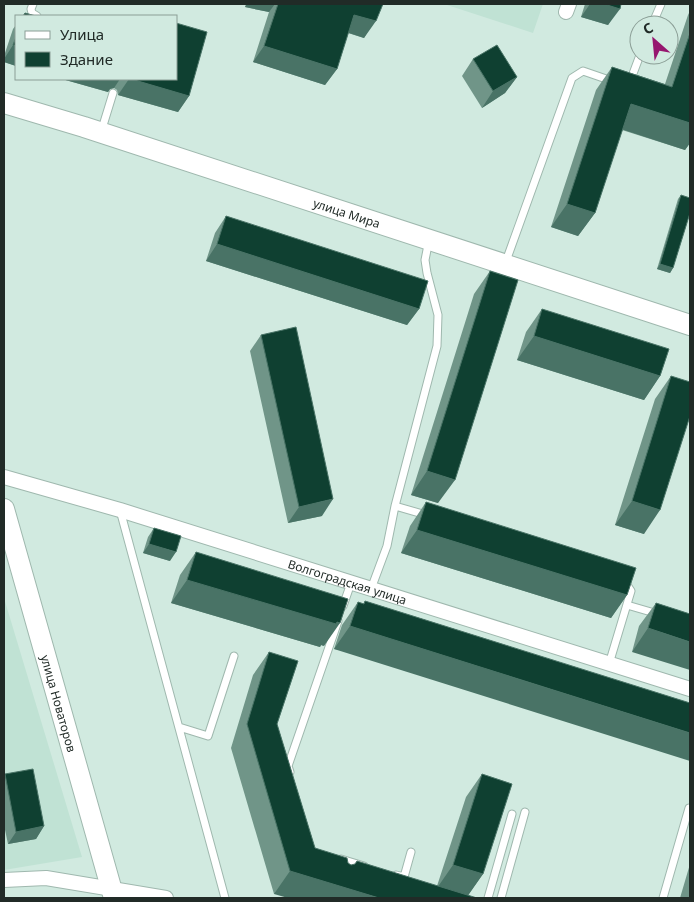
<svg xmlns="http://www.w3.org/2000/svg" width="694" height="902" viewBox="0 0 694 902" font-family="'Noto Sans',sans-serif">
<style>
.built{fill:#c0e2d4}
.lines{fill:none;stroke-linecap:round;stroke-linejoin:round}
.lane-casing{stroke:#9fb8ae;stroke-width:9}
.street-casing{stroke:#9fb8ae;stroke-width:16}
.secondary-casing{stroke:#9fb8ae;stroke-width:22}
.lane{stroke:#fff;stroke-width:7}
.street{stroke:#fff;stroke-width:14}
.secondary{stroke:#fff;stroke-width:20}
.wall{fill:#709588}
.shaded-wall{fill:#497366}
.building{fill:#0f4031;stroke:#497366}
.labels{text-anchor:middle;dominant-baseline:central;stroke-width:5;stroke-linejoin:round;paint-order:stroke}
.street-label{font-size:12px;fill:#212b27;stroke:#d1eae0}
</style>
<rect width="100%" height="100%" fill="#d1eae0"/>
<path class="built" d="M 444,4 L 543,4 L 533,33 Z
M 4,598 L 82,857 L 4,870 Z"/>
<g class="lines">
<defs>
<path id="lane" d="M 33,4 L 31,9 L 32,13 L 37,16
M 652,25 L 661,4
M 627,80 L 631,79 L 640,55
M 101,132 L 113,93
M 505,264 L 572,78 L 583,71 L 612,81
M 395,506 L 426,515
M 120,510 L 225,898
M 371,589 L 387,546 L 395,506 L 437,346 L 438,315 L 427,273 L 425,260 L 429,240
M 627,605 L 658,614
M 343,606 L 351,583
M 609,664 L 631,591 L 625,582
M 179,727 L 208,736 L 234,656
M 290,772 L 288,766 L 338,621
M 341,859 L 364,866
M 396,875 L 404,877 L 411,852
M 488,898 L 512,814
M 501,898 L 525,812
M 663,898 L 689,808"/>
<g id="street">
<path d="M 566,12 L 569,4"/>
<path id="s1" d="M 4,477 L 120,510 L 690,689"/>
<path d="M 4,880 L 46,878 L 166,898"/>
</g>
<g id="secondary">
<path id="s2" d="M 4,103 L 84,127 L 690,325"/>
<path id="s3" d="M 4,509 L 114,898"/>
</g>
</defs>
<use href="#lane" class="lane-casing"/>
<use href="#street" class="street-casing"/>
<use href="#secondary" class="secondary-casing"/>
<use href="#lane" class="lane"/>
<use href="#street" class="street"/>
<use href="#secondary" class="secondary"/>
</g>
<path class="wall" d="M 246,4 L 383,4 L 364,38 L 348,33 L 337,69 L 325,85 L 253,62 L 269,12 L 245,7 Z
M 585,4 L 621,4 L 608,25 L 581,17 Z
M 690,11 L 690,143 L 685,150 L 622,130 L 595,213 L 578,236 L 551,227 L 596,90 L 612,67 L 665,84 L 688,15 Z
M 16,25 L 16,66 L 4,62 L 4,56 L 13,29 Z
M 473,59 L 517,77 L 505,93 L 482,108 L 462,76 Z
M 62,79 L 176,79 L 189,96 L 178,112 L 118,95 L 117,90 L 114,88 L 110,89 L 108,92 Z
M 681,195 L 673,268 L 670,273 L 657,269 L 678,199 Z
M 226,216 L 419,309 L 407,325 L 206,261 L 215,233 Z
M 490,271 L 438,503 L 411,495 L 474,294 Z
M 542,309 L 660,376 L 644,400 L 517,360 L 526,332 Z
M 261,335 L 322,516 L 288,523 L 250,351 Z
M 671,376 L 644,534 L 615,525 L 655,399 Z
M 426,502 L 627,595 L 611,618 L 401,553 L 410,526 Z
M 154,528 L 170,561 L 143,553 L 148,537 Z
M 196,552 L 324,646 L 321,645 L 320,647 L 171,603 L 180,575 Z
M 365,601 L 690,703 L 334,649 L 342,625 L 358,602 L 363,604 Z
M 656,603 L 690,614 L 632,652 L 639,626 Z
M 269,652 L 277,724 L 315,848 L 351,865 L 437,886 L 466,797 L 482,774 L 483,874 L 468,895 L 274,894 L 231,748 L 253,675 Z
M 5,774 L 44,826 L 36,839 L 8,844 L 4,825 L 4,776 Z
M 690,864 L 690,898 L 680,898 Z"/>
<path class="shaded-wall" d="M 247,4 L 275,4 L 269,12 L 245,7 Z
M 590,4 L 604,4 L 620,9 L 608,25 L 581,17 Z
M 354,15 L 376,21 L 364,38 L 343,31 Z
M 13,45 L 16,46 L 16,66 L 4,62 L 4,59 Z
M 264,46 L 337,69 L 325,85 L 253,62 Z
M 517,77 L 505,93 L 482,108 L 493,91 Z
M 62,79 L 120,79 L 114,88 L 110,89 L 108,92 Z
M 129,79 L 131,79 L 189,96 L 178,112 L 118,95 Z
M 631,104 L 690,123 L 690,143 L 685,150 L 615,127 Z
M 567,204 L 595,213 L 578,236 L 551,227 Z
M 217,244 L 419,309 L 407,325 L 206,261 Z
M 660,264 L 673,268 L 670,273 L 657,269 Z
M 534,336 L 660,376 L 644,400 L 517,360 Z
M 427,471 L 455,480 L 438,503 L 411,495 Z
M 333,499 L 322,516 L 288,523 L 299,507 Z
M 632,501 L 660,510 L 644,534 L 615,525 Z
M 417,530 L 627,595 L 611,618 L 401,553 Z
M 149,544 L 176,552 L 170,561 L 143,553 Z
M 187,580 L 337,622 L 340,623 L 324,646 L 321,645 L 320,647 L 171,603 Z
M 350,626 L 690,733 L 690,761 L 334,649 Z
M 648,628 L 690,642 L 690,670 L 632,652 Z
M 44,826 L 36,839 L 8,844 L 16,832 Z
M 453,865 L 483,874 L 467,897 L 437,888 Z
M 290,871 L 379,898 L 288,898 L 274,894 Z"/>
<path class="building" d="M 278,4 L 383,4 L 376,21 L 354,15 L 337,69 L 264,46 Z
M 604,4 L 621,4 L 620,9 Z
M 25,13 L 36,16 L 23,16 Z
M 176,23 L 207,32 L 189,96 L 131,79 L 176,79 Z
M 690,33 L 690,123 L 631,104 L 595,213 L 567,204 L 612,67 L 672,87 Z
M 16,37 L 16,46 L 13,45 Z
M 497,45 L 517,77 L 493,91 L 473,59 Z
M 681,195 L 690,198 L 690,213 L 673,268 L 660,264 Z
M 226,216 L 428,281 L 419,309 L 217,244 Z
M 490,271 L 518,280 L 455,480 L 427,471 Z
M 542,309 L 669,349 L 660,376 L 534,336 Z
M 296,327 L 333,499 L 299,507 L 261,335 Z
M 671,376 L 690,382 L 690,416 L 660,510 L 632,501 Z
M 426,502 L 636,568 L 627,595 L 417,530 Z
M 154,528 L 181,536 L 176,552 L 149,544 Z
M 196,552 L 348,599 L 340,623 L 337,622 L 336,624 L 187,580 Z
M 365,601 L 690,703 L 690,733 L 350,626 L 358,602 L 364,604 Z
M 656,603 L 690,614 L 690,642 L 648,628 Z
M 269,652 L 298,661 L 277,724 L 315,848 L 347,858 L 348,863 L 351,865 L 355,864 L 357,861 L 477,898 L 379,898 L 290,871 L 247,724 Z
M 33,769 L 44,826 L 16,832 L 5,774 Z
M 482,774 L 512,784 L 483,874 L 453,865 Z"/>
<g class="labels">
<g class="street-label">
<text stroke="none"><textPath href="#s2" startOffset="360">улица Мира</textPath></text>
<text stroke="none"><textPath href="#s1" startOffset="359">Волгоградская улица</textPath></text>
<text stroke="none"><textPath href="#s3" startOffset="202">улица Новаторов</textPath></text>
</g>
</g>
<rect width="694" height="902" fill="none" stroke="#212b27" stroke-width="10"/>
<rect x="15" y="15" width="162" height="65" fill="#d1eae0" stroke="#8b9e96"/>
<rect x="25" y="31" width="25" height="8" fill="#ffffff" stroke="#8b9e96"/>
<text x="60" y="40" font-size="15" fill="#212b27">Улица</text>
<rect x="25" y="52" width="25" height="15" fill="#0f4031" stroke="#8b9e96"/>
<text x="60" y="65" font-size="15" fill="#212b27">Здание</text>
<g transform="translate(654 40) rotate(333)"><circle r="24" fill="#d1eae0" stroke="#8b9e96"/>
<path d="M0-4L9 19L0 12L-9 19Z" fill="#96166f"/>
<text y="-8" font-size="14" font-weight="bold" text-anchor="middle" fill="#212b27">С</text>
</g>
</svg>
